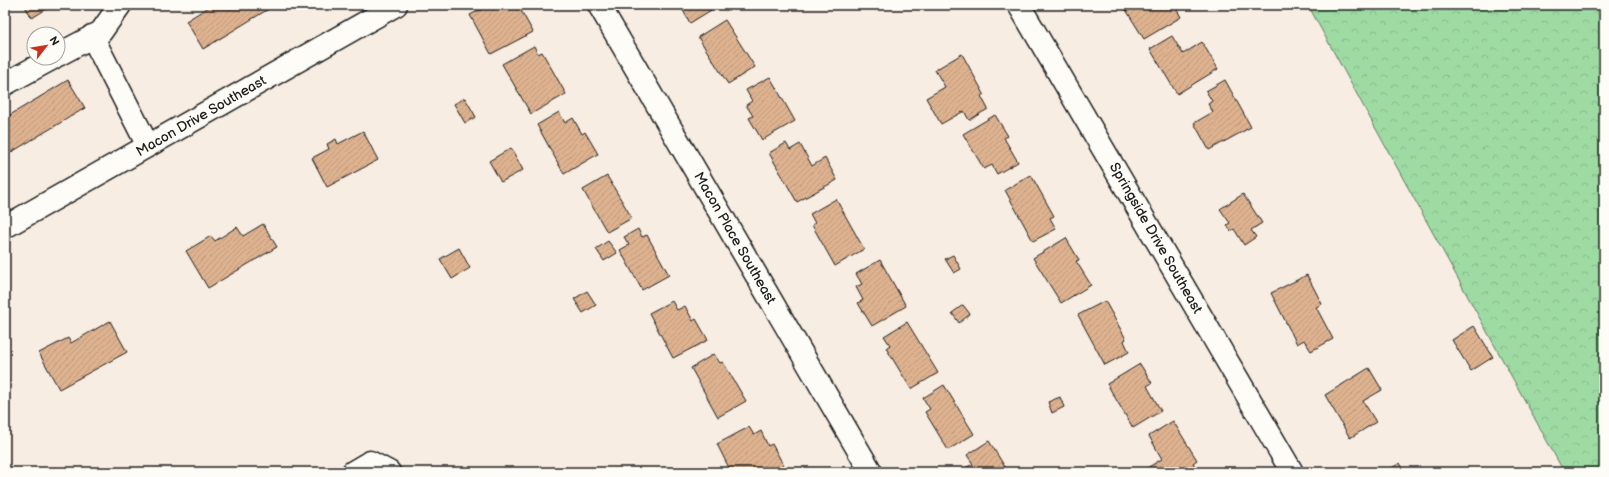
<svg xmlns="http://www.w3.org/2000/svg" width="1609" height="477" viewBox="0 0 1609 477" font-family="'Balsamiq Sans',sans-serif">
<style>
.forest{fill:url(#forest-crowns);stroke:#5d7c60}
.building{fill:url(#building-hatch);stroke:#1c1c1c}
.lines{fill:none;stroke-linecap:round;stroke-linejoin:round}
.minor-casing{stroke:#1c1c1c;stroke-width:25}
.minor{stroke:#fdfcf7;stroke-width:22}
.labels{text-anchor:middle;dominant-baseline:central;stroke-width:3.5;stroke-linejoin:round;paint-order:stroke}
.street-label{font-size:14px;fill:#1c1c1c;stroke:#fdfcf7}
</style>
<defs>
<pattern id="forest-crowns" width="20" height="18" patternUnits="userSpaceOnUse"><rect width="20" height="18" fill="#9edba3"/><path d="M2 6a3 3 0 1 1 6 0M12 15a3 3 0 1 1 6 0" fill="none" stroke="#88bb8c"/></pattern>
<pattern id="building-hatch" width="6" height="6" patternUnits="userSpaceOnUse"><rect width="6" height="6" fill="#deb28f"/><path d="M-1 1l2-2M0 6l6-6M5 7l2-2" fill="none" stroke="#be987b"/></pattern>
</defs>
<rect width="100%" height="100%" fill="#f7ede2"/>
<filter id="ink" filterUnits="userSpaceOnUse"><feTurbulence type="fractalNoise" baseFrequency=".025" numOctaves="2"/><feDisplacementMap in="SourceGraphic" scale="8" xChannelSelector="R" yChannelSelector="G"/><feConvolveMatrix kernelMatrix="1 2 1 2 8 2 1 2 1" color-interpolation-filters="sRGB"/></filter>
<g filter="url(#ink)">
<path class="forest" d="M 1308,5 L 1604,5 L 1604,472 L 1564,472 Z"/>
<path class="building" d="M 24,5 L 53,5 L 32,18 Z
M 212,5 L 275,5 L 203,49 L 186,21 Z
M 485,5 L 518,5 L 533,32 L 491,54 L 470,15 L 486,7 Z
M 680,5 L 715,5 L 716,7 L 690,23 Z
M 1123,5 L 1174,5 L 1181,17 L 1144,39 Z
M 725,20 L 755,67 L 728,84 L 698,37 Z
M 1172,36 L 1183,54 L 1202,42 L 1218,69 L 1177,94 L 1150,49 Z
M 534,46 L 538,54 L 542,52 L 566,94 L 531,114 L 502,64 Z
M 962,54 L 984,94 L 981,96 L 988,109 L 969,120 L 964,111 L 941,124 L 926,98 L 945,87 L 935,70 Z
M 770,77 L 795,121 L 762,140 L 749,118 L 753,116 L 746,105 L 752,101 L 746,90 Z
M 68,80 L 85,108 L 5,156 L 5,118 Z
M 1225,80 L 1251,127 L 1209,150 L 1194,123 L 1213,112 L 1208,104 L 1212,101 L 1206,91 Z
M 465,98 L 476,117 L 465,123 L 454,104 Z
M 559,112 L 565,123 L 573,118 L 582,134 L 585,132 L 598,154 L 564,174 L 537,125 Z
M 995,115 L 1008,136 L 1004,138 L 1018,162 L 997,174 L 992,165 L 984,169 L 963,134 Z
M 363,131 L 378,160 L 327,187 L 312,158 L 329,149 L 327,144 L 336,139 L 338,144 Z
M 786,143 L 790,150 L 800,144 L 812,166 L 825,158 L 837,180 L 797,202 L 769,153 Z
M 511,148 L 523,170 L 501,182 L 489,161 Z
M 1031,175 L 1054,216 L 1050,218 L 1056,229 L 1033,241 L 1005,190 Z
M 607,176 L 632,218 L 607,232 L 583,190 Z
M 1243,194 L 1262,223 L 1251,230 L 1256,237 L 1244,245 L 1234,229 L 1231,231 L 1227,225 L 1230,223 L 1220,209 Z
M 836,199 L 864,249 L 835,266 L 812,225 L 815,223 L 810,214 Z
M 263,224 L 277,247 L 208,288 L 186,251 L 211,236 L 215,241 L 237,227 L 243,236 Z
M 638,229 L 642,237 L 647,235 L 669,275 L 642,290 L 620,250 L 629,245 L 624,237 Z
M 1066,238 L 1079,260 L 1076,261 L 1091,285 L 1061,303 L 1033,258 Z
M 608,241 L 617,253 L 604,261 L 596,249 Z
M 459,248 L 470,268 L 452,279 L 440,259 Z
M 953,255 L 961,269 L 954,273 L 945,259 Z
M 880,260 L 906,306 L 872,326 L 858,303 L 863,300 L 856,287 L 862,284 L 856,274 Z
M 1307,275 L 1322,304 L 1316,307 L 1333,339 L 1311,351 L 1304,340 L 1297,344 L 1271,293 Z
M 587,291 L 596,305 L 583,313 L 574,299 Z
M 672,301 L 677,310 L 685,306 L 693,321 L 696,319 L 708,340 L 673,358 L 649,313 Z
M 1105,301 L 1126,339 L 1124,341 L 1129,352 L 1105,365 L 1078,315 Z
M 963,305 L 970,314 L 959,323 L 952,313 Z
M 110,321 L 127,352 L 59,389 L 39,353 L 68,338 L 71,343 Z
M 907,322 L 938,373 L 911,389 L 886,348 L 890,345 L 884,336 Z
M 1474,326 L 1493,357 L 1471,371 L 1452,340 Z
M 714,354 L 720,363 L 723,362 L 746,401 L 718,417 L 691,368 Z
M 1140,364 L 1152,383 L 1147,386 L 1161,411 L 1133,428 L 1107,384 Z
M 1369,368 L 1382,390 L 1363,401 L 1376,422 L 1350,438 L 1325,395 Z
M 944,385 L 974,434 L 948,450 L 925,412 L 930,409 L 923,398 Z
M 1060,397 L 1064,407 L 1052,413 L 1048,402 Z
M 1173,421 L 1197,460 L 1193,463 L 1199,472 L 1149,472 L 1147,468 L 1162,459 L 1149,436 Z
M 749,427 L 754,435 L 761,431 L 768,446 L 772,444 L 784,466 L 773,472 L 731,472 L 717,444 Z
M 989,441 L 1008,472 L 967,472 L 965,468 L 973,464 L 967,455 Z
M 1400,463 L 1405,472 L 1385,472 Z"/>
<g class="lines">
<defs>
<path id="minor" d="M 599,5 L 871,472
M 1019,5 L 1292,472
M 92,36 L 148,146
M 58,55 L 101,32 L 120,5
M 5,84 L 53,58
M 5,227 L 396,5
M 353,472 L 370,462 L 389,472"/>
</defs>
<use href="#minor" class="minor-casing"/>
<use href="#minor" class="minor"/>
</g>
</g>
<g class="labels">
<g class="street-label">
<text transform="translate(201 116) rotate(-30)">Macon Drive Southeast</text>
<text transform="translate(735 238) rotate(60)">Macon Place Southeast</text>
<text transform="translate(1156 238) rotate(60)">Springside Drive Southeast</text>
</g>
</g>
<rect width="1609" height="477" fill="none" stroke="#fdfcf7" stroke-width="20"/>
<rect x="10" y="10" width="1589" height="457" fill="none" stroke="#1c1c1c" stroke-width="1.5" filter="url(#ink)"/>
<g transform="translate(46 46) rotate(59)"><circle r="19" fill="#fdfcf7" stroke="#a3a29f"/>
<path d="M0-3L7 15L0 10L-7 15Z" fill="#c8321e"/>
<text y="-6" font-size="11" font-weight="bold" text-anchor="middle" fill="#1c1c1c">N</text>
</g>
</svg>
